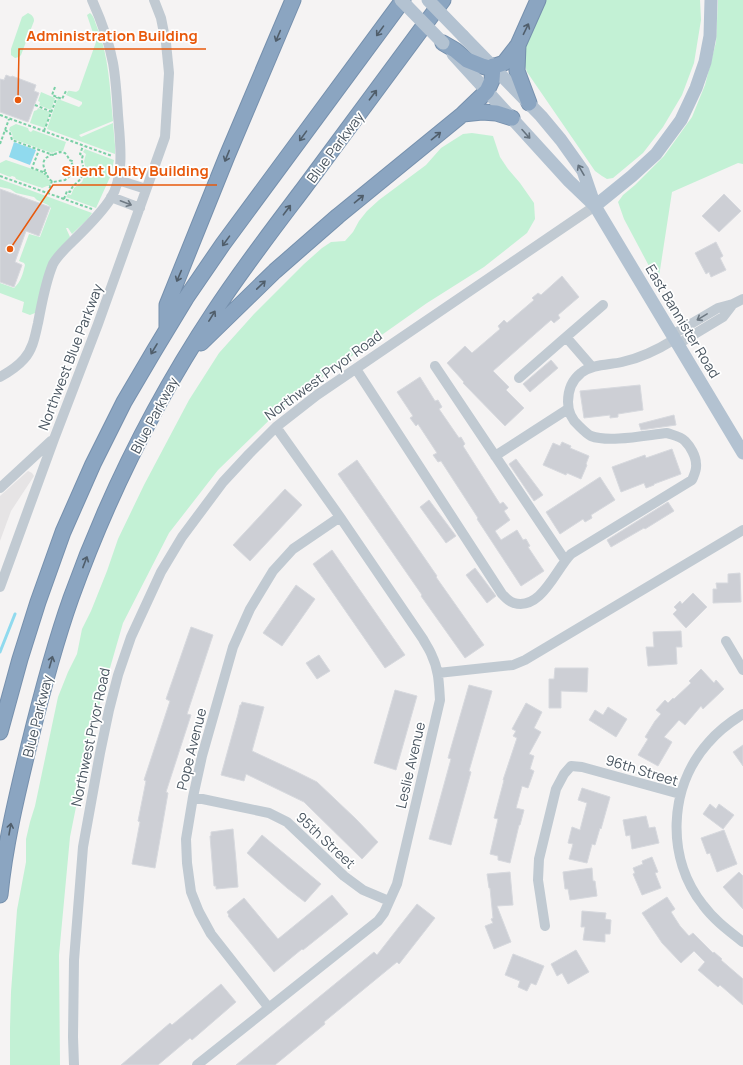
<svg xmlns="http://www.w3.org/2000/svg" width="743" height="1065" viewBox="0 0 743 1065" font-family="Manrope,sans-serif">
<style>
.education{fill:#e6e4e5}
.green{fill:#c3f1d5}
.water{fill:#90daee}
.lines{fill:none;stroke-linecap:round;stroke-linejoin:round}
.stream{stroke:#90daee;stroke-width:3}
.building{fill:#cdcfd5;stroke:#d7d9de}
.highway-casing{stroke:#7690ad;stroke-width:17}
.path{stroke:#7ad0a6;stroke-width:2;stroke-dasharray:3 2;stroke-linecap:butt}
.minor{stroke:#c1cad2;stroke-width:10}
.major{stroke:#b3c2d1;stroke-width:13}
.highway{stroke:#8ba5c1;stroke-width:15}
.major-bridge{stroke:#b3c2d1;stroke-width:13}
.oneway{stroke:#505e6b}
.oneway2{stroke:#64717d}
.oneway3{stroke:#6e7983}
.labels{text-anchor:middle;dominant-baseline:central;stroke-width:3.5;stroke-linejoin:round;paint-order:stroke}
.street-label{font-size:14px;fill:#4a5661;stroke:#fff}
.leader{fill:none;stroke:#e8590c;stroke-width:1.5}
.callout-dot{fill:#e8590c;stroke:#fff;stroke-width:1.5}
.callout-label{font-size:15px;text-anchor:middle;font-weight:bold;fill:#e8590c;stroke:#fff;stroke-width:3.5;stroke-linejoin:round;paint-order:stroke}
</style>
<rect width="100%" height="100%" fill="#f5f3f3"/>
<path class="education" d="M 28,471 L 32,473 L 34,476 L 11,511 L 0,541 L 0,496 Z"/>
<path class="green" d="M 546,0 L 700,0 L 701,20 L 694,63 L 682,95 L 663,127 L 643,153 L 613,178 L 607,179 L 602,176 L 595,171 L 527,72 L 524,63 L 524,47 Z
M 718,0 L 743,0 L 743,164 L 738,163 L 672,192 L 658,283 L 624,219 L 618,202 L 623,195 L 635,185 L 664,156 L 692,117 L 705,85 L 716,42 Z
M 28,13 C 32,15 34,17 34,21 L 21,55 L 19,57 L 15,58 L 11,55 L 11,49 L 22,17 Z
M 90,13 C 94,16 95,22 97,27 C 109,56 110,90 113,121 L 79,135 L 81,137 L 113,123 L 115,145 L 115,154 L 47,129 L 56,103 L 58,99 L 79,107 L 82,104 L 82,102 L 66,95 L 68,91 C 72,90 75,94 79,90 L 96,42 L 87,15 Z
M 41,92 L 55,98 L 51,110 L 39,105 L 40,102 L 38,101 Z
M 38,108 L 50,112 L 45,128 L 30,123 L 34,111 L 37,110 Z
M 16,124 L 28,128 L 29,131 L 31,132 L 33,130 L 66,142 L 63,151 L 57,151 L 52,153 L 13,139 L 12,133 L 9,130 L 10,127 Z
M 472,133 L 493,136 L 500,157 L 508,169 L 520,183 L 534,203 L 535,219 L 527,233 L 484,267 L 427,303 L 291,399 L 218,470 L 169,533 L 123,623 L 90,737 L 70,837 L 59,955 L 60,1065 L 10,1065 L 10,1028 L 11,992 L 17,910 L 26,862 L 26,839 L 30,822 L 35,806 L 58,697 L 68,672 L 77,654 L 82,629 L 91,611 L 107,571 L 118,539 L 144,485 L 189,400 L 219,353 L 254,314 L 304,264 L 322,248 L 331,242 L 345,241 L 353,232 L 359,221 L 367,211 L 379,200 L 426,165 L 441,148 L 463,134 Z
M 85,149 L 114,160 L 111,175 L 96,208 L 66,197 L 68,194 L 71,195 L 74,188 L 82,182 L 84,177 L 85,166 L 84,161 L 86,154 L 83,152 Z
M 6,160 L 44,173 L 44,174 L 46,175 L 48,179 L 51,182 L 50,186 L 47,186 L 42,188 L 40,187 L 39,187 L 16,179 L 15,177 L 12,176 L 10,177 L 0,173 L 0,163 Z
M 0,179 L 92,213 L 88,219 L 72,234 L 68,228 L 66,228 L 70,237 L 35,313 L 30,315 L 22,312 L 24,302 L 0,293 L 0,283 L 14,288 C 21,282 23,273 25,265 L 24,263 L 19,261 L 29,234 L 40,237 L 51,208 L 48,205 L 37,200 L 34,197 L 16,193 L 10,189 L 0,187 Z"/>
<path class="water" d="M 14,142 L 36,150 L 30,165 L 9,157 Z"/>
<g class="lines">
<path class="stream" d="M 0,652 L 15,614"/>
</g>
<path class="building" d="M 6,75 L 11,77 L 12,76 L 36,85 L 34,91 L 39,93 L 28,122 L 0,112 L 0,79 L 4,80 Z
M 0,189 L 50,207 L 39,236 L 26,231 L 15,262 L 22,265 L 14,287 L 0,282 Z
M 724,194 L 741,211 L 719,232 L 702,216 Z
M 716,242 L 723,256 L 720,258 L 726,270 L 711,277 L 709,272 L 706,274 L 695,253 Z
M 562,276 L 579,297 L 558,315 L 560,318 L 554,323 L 551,320 L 493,371 L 509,387 L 506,390 L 524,408 L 505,426 L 463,383 L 464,382 L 447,363 L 465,346 L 472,353 L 500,329 L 498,326 L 504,320 L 507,323 L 534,300 L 532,298 L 538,293 L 541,295 Z
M 551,360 L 558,368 L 530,392 L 523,384 Z
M 420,377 L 435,401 L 438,400 L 442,407 L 439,409 L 459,438 L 461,437 L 465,444 L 463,446 L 500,504 L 503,502 L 508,508 L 504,511 L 510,520 L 495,531 L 501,540 L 517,530 L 523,540 L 526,539 L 530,546 L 528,547 L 544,571 L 521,586 L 477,519 L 478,518 L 441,461 L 438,462 L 433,455 L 437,453 L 418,424 L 416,426 L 410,418 L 413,416 L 397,392 Z
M 640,385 L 643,410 L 618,414 L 618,417 L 610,418 L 610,415 L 584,418 L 580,391 Z
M 674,415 L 676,425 L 641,430 L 639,424 Z
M 562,442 L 571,446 L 570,448 L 589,456 L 586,464 L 587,465 L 581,479 L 567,473 L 566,475 L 543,465 L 553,443 L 560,446 Z
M 672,449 L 681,474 L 654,484 L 654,485 L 646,488 L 644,483 L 621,492 L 612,467 L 645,455 L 646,458 Z
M 516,459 L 543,495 L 534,501 L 509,464 Z
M 357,460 L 437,576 L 436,577 L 484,645 L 465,658 L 421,596 L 422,595 L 338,474 Z
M 600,477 L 615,500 L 591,515 L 592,518 L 585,522 L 583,519 L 560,534 L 546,512 Z
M 285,489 L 302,505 L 250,561 L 233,545 Z
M 429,500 L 456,536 L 446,543 L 420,507 Z
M 668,502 L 674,511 L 645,529 L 644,528 L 611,547 L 607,540 Z
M 332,550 L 405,655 L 385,668 L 313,564 Z
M 475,568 L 496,596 L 487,603 L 466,575 Z
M 740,573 L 741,602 L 713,603 L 713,589 L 717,589 L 716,583 L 728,583 L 728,574 Z
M 296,585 L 315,599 L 282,646 L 263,633 Z
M 693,593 L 707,607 L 686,628 L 673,614 L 677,610 L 674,607 L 680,601 L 682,604 Z
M 191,627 L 213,635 L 187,714 L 191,715 L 166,792 L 168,793 L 155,868 L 132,864 L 140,822 L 138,821 L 146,781 L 144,780 L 170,701 L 166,699 Z
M 681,631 L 682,647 L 676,647 L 677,664 L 648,666 L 646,647 L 654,647 L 653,632 Z
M 319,655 L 330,671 L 317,679 L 306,663 Z
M 555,668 L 588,668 L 587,692 L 561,691 L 561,708 L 549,708 L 549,679 L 554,679 Z
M 701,669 L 714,683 L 716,680 L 724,689 L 703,709 L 701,706 L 685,725 L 679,720 L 664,737 L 672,742 L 658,766 L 638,755 L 648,739 L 645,737 L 655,721 L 661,714 L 656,710 L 665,700 L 668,703 L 673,698 L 674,699 L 691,683 L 689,681 Z
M 469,685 L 492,691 L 469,771 L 471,772 L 451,845 L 429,839 L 451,759 L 448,758 Z
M 395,690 L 417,696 L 396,770 L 374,763 Z
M 242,702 L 264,707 L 252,751 L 295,771 L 317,782 L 356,819 L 378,842 L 362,859 L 304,802 L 246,774 L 244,781 L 221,775 L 238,714 L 240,705 L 241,705 Z
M 526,703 L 542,712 L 534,728 L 541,732 L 529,754 L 534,756 L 530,769 L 534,771 L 528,788 L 522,786 L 516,808 L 524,810 L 520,825 L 519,825 L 510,863 L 498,860 L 498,856 L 490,854 L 498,819 L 494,818 L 504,780 L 503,780 L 517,738 L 513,736 L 516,731 L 512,729 Z
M 608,707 L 627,719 L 616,737 L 589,720 L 595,710 L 603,715 Z
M 743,745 L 743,766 L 733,752 Z
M 582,788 L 610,797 L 601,829 L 600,828 L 595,845 L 592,844 L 587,863 L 569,859 L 573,844 L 568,843 L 572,827 L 580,830 L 587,803 L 578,800 Z
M 710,804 L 716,809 L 719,804 L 734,815 L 723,829 L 703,814 Z
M 646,816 L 649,828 L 655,827 L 659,843 L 632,849 L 630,835 L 626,836 L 623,820 Z
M 233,829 L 236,861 L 238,887 L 216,889 L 216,886 L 214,886 L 210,836 L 211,836 L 211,832 Z
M 724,830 L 737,864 L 717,872 L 710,853 L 707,854 L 701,838 Z
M 262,835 L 321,884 L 305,902 L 287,888 L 247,853 Z
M 652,857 L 658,872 L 655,873 L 661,888 L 642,895 L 633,874 L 635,873 L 633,868 L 643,864 L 642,861 Z
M 592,868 L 593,881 L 595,881 L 597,896 L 570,900 L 568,889 L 565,889 L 563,872 Z
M 510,872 L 513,905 L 497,906 L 511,942 L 494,949 L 485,926 L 493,923 L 491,919 L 493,918 L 490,888 L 489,888 L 487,874 Z
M 739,872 L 743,876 L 743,909 L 723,887 Z
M 332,895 L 348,914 L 303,950 L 302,949 L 274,972 L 228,916 L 229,915 L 227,912 L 244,898 L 278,939 Z
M 667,897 L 675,909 L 671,912 L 680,926 L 689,936 L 693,933 L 713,953 L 714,952 L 722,959 L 721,960 L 743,979 L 743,1005 L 720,985 L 718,987 L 698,970 L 705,962 L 694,951 L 681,963 L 662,943 L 642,913 Z
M 417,904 L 435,918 L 399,964 L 397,962 L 324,1022 L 325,1024 L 275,1065 L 236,1065 L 374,952 L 377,955 Z
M 582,911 L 606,913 L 605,919 L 611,920 L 610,934 L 605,934 L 605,942 L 583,940 L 585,927 L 581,927 Z
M 576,950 L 589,972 L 568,984 L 562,973 L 557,976 L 551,964 Z
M 513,954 L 544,966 L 536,985 L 531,983 L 527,991 L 518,987 L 520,981 L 505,975 Z
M 221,984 L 236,1002 L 192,1040 L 190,1038 L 158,1065 L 121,1065 L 170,1023 L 172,1025 Z"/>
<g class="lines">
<defs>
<path id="highway" d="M 443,43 L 455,50 L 467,60 L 482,66 L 489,68 L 504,63 L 518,45 L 538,0
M 518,45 L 517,71 L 529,103
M 463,114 L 482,112 L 496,113 L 512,118
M 167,328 L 167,305 L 227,156 L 293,0
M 201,343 L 275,271 L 338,216 L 463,114 L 487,91 L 492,80 L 493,66
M 0,732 L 20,659 L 38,602 L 63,532 L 93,464 L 124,402 L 154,351 L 186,298 L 223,244 L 403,0
M 0,895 C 5,844 17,795 29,745 C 41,696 54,646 71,598 C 107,498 155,401 214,312 C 242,269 273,229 304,188 C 350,125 397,63 443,0"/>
</defs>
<use href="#highway" class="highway-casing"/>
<path class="path" d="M 55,87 L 52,95 L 62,99 L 66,91
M 35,105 L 52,112
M 0,115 L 112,156
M 5,130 L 10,133 L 12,140 L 53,155 L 53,153 L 55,154 L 60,152 L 65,153 L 68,157 L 69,160 L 72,161 L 71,162 C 78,172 71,175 65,180 L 53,182 L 49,179 L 47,175 L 45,174 L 46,173 L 32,168 L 39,150
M 44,131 L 57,97
M 0,144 L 9,119
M 44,172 L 45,170 C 42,164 43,158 50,156 L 51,154
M 74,172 L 82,175
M 0,176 L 92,209
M 48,193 L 52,181
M 64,199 L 67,191 L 70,192 C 73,183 80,183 83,174 C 85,166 80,163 83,155 L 80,154 L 83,146"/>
<path class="minor" d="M 118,180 L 146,189
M 111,197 L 140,208
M 672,335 L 718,308 L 733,304 L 743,299
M 566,337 L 603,305
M 678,344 L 723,317 L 733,304
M 435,366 L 565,560
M 356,369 L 502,594 C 505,597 509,602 514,603 C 541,611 556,569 571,554 L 692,480 C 694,475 697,470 696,464 C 696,456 690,446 685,441 C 680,436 672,435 667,433 C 647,435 609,443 591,436 C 587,434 583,430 579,426 C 572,420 568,412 568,402 C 568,391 572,380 581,373 C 592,364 609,365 622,362 C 641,358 659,349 675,339
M 0,377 C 9,372 17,367 24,359 C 33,349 35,336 38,323 C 42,303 45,283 53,264 C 58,255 66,248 73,241 C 86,228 101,214 111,198 C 125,175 120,141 118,115 C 117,98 116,80 113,63 C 109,42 101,20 92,0
M 519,378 L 566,337 L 592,367
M 495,456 L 568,409
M 0,488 L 51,441
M 0,587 L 54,439 L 98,324 L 165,137 L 169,73 L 166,43 L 161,18 L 154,0
M 726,641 L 743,670
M 438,673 L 513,665 L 525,660 L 743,530
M 743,714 C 730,722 718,731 708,743 C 668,788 666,858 703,905 C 714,920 729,931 743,942
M 193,797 L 269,813 L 287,822 L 344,876 L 363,890 L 389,901
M 545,926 L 538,880 L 539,859 L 556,789 L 564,774 L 571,766 L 582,767 L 680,794
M 269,1008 L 211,934 L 199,912 L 191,892 L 187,863 L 186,839 L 193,797 L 202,756 L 233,647 L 250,609 L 273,571 L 293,549 L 340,517
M 74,1065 L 73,1037 L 74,960 L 83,847 L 100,753 L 109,710 L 118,675 L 131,637 L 161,572 L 182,537 L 223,482 L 249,454 L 276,427 L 317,395 L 595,206
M 197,1065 L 378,921 L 384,913 L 397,884 L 440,700 C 439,685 439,670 432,656 C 430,650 426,645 423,639 L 340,517 L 276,427"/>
<path class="major" d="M 463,36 L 541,116 L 561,140 L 583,171 L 595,206 L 743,453
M 453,54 L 569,181 L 594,205
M 595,206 L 632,176 L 656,154 L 681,120 L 696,88 L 705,62 L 710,36 L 711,0"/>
<use href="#highway" class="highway"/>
<path class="major-bridge" d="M 401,0 L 443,43
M 428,0 L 463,36"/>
</g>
<defs><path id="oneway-shaft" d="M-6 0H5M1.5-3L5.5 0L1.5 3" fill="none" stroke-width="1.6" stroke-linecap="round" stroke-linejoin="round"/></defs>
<g class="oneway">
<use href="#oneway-shaft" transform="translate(526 29) rotate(-64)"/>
<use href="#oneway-shaft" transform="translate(380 31) rotate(126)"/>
<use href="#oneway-shaft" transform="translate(278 36) rotate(113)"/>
<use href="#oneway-shaft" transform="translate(373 95) rotate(-53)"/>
<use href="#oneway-shaft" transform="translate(303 136) rotate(126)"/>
<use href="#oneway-shaft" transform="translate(436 136) rotate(-39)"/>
<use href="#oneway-shaft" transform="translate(227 156) rotate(112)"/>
<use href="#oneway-shaft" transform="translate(359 199) rotate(-40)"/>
<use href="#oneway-shaft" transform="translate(287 210) rotate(-53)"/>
<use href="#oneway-shaft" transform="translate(226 241) rotate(126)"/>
<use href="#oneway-shaft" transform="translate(179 276) rotate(113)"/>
<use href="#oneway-shaft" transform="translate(261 285) rotate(-44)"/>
<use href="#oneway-shaft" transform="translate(212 316) rotate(-58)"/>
<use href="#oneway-shaft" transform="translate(154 349) rotate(121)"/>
<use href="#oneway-shaft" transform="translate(85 562) rotate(-69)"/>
<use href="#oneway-shaft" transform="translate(51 662) rotate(-74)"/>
<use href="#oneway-shaft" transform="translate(10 829) rotate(-80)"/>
</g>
<g class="oneway2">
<use href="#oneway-shaft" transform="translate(526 134) rotate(48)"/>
<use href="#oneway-shaft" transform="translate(581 170) rotate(-120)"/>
</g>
<g class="oneway3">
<use href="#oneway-shaft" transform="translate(126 203) rotate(21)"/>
<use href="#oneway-shaft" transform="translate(702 317) rotate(149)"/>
</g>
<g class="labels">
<g class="street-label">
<text transform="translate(335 147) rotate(-53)">Blue Parkway</text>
<text transform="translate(683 321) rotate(59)">East Bannister Road</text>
<text transform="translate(70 357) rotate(-69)">Northwest Blue Parkway</text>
<text transform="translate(323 375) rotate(-36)">Northwest Pryor Road</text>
<text transform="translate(154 415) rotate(-62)">Blue Parkway</text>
<text transform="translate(37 716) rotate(-76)">Blue Parkway</text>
<text transform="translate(90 737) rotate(-78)">Northwest Pryor Road</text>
<text transform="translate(191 749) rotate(-76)">Pope Avenue</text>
<text transform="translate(410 765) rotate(-77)">Leslie Avenue</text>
<text transform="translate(642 770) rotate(17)">96th Street</text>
<text transform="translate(326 840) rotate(43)">95th Street</text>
</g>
</g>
<path class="leader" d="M18 100L19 49H206M10 249L53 185H217"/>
<g class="callout-dot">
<circle cx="18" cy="100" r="4"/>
<circle cx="10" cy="249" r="4"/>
</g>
<g class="callout-label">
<text x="112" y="41">Administration Building</text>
<text x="135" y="176">Silent Unity Building</text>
</g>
</svg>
